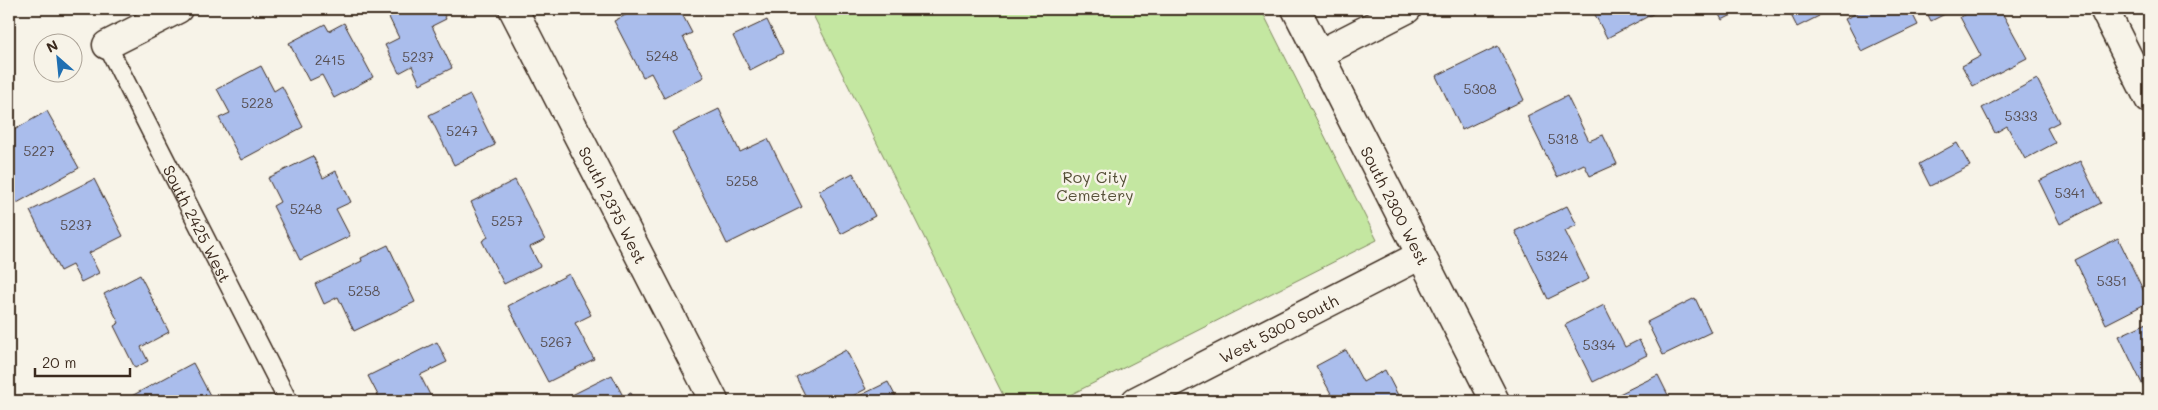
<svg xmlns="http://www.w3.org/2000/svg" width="2158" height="410" viewBox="0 0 2158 410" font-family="Mali,sans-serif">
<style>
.green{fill:#c4e7a1;stroke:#808860}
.building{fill:#aabdec;stroke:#3b2a1e}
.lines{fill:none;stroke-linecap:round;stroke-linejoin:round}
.service-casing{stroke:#3b2a1e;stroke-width:21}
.minor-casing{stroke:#3b2a1e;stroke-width:31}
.tertiary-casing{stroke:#3b2a1e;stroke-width:31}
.service{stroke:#f7f3e8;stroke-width:18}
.minor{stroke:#f7f3e8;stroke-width:28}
.tertiary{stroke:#f7f3e8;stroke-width:28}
.labels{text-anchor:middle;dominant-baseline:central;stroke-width:5;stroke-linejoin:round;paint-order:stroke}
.number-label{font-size:14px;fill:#574f52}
.park-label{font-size:16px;fill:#565038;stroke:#f7f3e8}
.street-label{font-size:16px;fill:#3b2a1e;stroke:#f7f3e8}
</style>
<rect width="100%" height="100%" fill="#f7f3e8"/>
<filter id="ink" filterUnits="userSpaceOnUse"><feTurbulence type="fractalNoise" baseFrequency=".02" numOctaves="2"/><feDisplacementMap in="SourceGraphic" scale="10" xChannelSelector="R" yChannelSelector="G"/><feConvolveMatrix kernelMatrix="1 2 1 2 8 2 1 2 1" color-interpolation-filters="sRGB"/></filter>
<g filter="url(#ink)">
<path class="green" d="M 810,9 L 1261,9 L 1377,240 L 1058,401 L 1006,401 Z"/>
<path class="building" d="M 385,9 L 441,9 L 446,19 L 432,26 L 452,68 L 420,84 L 412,66 L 399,73 L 385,45 L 399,38 Z
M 637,9 L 692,9 L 682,14 L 692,33 L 683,37 L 704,77 L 664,98 L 651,73 L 643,77 L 614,21 Z
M 1592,9 L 1662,9 L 1607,38 Z
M 1716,9 L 1744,9 L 1722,20 Z
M 1788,9 L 1816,9 L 1819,16 L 1797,27 Z
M 1865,9 L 1910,9 L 1918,25 L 1862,52 L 1845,19 Z
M 1925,9 L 1955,9 L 1931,21 Z
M 1976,9 L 2000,9 L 2027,58 L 1973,86 L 1962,66 L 1981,56 L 1960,17 Z
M 767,20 L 783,53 L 750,70 L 733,36 Z
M 344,23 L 373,77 L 334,98 L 322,75 L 309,81 L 289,43 L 325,24 L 329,31 Z
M 1498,46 L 1524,100 L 1462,130 L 1436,76 Z
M 261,66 L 274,91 L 282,86 L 303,127 L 241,160 L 219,118 L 230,113 L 217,89 Z
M 2037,79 L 2059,122 L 2047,128 L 2055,143 L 2025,159 L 2007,126 L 1995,133 L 1982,108 Z
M 470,95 L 495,145 L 454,165 L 429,115 Z
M 1567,96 L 1589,141 L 1603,135 L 1617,164 L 1590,176 L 1584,164 L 1557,177 L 1527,116 Z
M 719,109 L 740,152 L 768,139 L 802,207 L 727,244 L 672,132 Z
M 47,111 L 79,168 L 17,203 L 9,188 L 9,133 Z
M 1957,143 L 1970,166 L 1930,186 L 1919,164 Z
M 313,156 L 323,178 L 336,171 L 351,202 L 336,209 L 350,236 L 300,260 L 273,206 L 280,202 L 268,178 Z
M 2080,161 L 2101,203 L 2060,224 L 2039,181 Z
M 853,173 L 875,216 L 841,234 L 819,191 Z
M 94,179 L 123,236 L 89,253 L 99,273 L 81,282 L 72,265 L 60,271 L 30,211 Z
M 515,180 L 545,240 L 530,247 L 540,266 L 504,284 L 482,241 L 488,237 L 471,202 Z
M 1567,206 L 1577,225 L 1565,231 L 1589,279 L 1548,299 L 1515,231 Z
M 2118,238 L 2149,302 L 2106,324 L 2075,260 Z
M 388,245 L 415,302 L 354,331 L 338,297 L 324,304 L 315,284 L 362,261 L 361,258 Z
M 569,274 L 591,315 L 575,323 L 594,359 L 548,382 L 508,306 Z
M 140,275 L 169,332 L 141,347 L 148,361 L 135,368 L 114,326 L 119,323 L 104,294 Z
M 1695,298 L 1711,332 L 1663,355 L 1647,322 Z
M 1604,305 L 1625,347 L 1639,340 L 1647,355 L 1593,382 L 1565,325 Z
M 2149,322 L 2149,390 L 2146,392 L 2119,336 Z
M 437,342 L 447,362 L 420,375 L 433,401 L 381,401 L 368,376 Z
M 846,350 L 866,389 L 843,401 L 808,401 L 796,377 Z
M 1346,350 L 1363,382 L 1385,370 L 1401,401 L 1335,401 L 1316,366 Z
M 193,363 L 213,401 L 127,401 L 126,399 Z
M 612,375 L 623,396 L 631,393 L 635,401 L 567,401 L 566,398 Z
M 1658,375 L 1671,401 L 1605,401 Z
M 888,382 L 898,401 L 849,401 Z"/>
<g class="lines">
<defs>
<g id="service">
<path id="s1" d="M 107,45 L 288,401"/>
</g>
<g id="minor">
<path id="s2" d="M 513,9 L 714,401"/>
<path d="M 2104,9 L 2149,99"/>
<path d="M 107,45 L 178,9"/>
<path d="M 1319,54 L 1407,9"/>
<path id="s3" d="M 1136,401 L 1421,255"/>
</g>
<g id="tertiary">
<path id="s4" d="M 1296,9 L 1495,401"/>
</g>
</defs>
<use href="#service" class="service-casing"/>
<use href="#minor" class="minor-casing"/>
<use href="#tertiary" class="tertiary-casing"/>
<use href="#service" class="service"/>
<use href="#minor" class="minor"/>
<use href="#tertiary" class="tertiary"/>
</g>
</g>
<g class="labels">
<g class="number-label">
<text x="662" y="55">5248</text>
<text x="418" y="56">5237</text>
<text x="330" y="59">2415</text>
<text x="1480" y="88">5308</text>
<text x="257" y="102">5228</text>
<text x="2021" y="115">5333</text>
<text x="462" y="130">5247</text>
<text x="1563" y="138">5318</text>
<text x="39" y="150">5227</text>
<text x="742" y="180">5258</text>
<text x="2070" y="192">5341</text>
<text x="306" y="208">5248</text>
<text x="507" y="220">5257</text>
<text x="76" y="224">5237</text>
<text x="1552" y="255">5324</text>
<text x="2112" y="280">5351</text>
<text x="364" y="290">5258</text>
<text x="556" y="341">5267</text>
<text x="1599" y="344">5334</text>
</g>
<g class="park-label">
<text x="1095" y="176">Roy City<tspan x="1095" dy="18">Cemetery</tspan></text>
</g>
<g class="street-label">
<text stroke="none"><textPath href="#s2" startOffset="220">South 2375 West</textPath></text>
<text stroke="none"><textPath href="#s4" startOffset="220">South 2300 West</textPath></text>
<text stroke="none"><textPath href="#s1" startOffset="200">South 2425 West</textPath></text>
<text stroke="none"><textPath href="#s3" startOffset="160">West 5300 South</textPath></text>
</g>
</g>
<rect width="2158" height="410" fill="none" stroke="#f7f3e8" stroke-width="30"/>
<rect x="15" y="15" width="2128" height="380" fill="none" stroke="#3b2a1e" stroke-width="2" filter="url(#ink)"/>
<g transform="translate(58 58) rotate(333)"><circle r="24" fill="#f7f3e8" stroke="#aca397"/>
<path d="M0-4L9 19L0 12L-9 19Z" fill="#1f6fb2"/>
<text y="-8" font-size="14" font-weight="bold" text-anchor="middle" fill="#3b2a1e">N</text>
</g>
<path d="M35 368v8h95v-8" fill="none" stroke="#3b2a1e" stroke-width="2.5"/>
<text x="42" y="368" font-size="15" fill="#3b2a1e" stroke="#f7f3e8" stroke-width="4" paint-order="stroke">20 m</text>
</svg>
